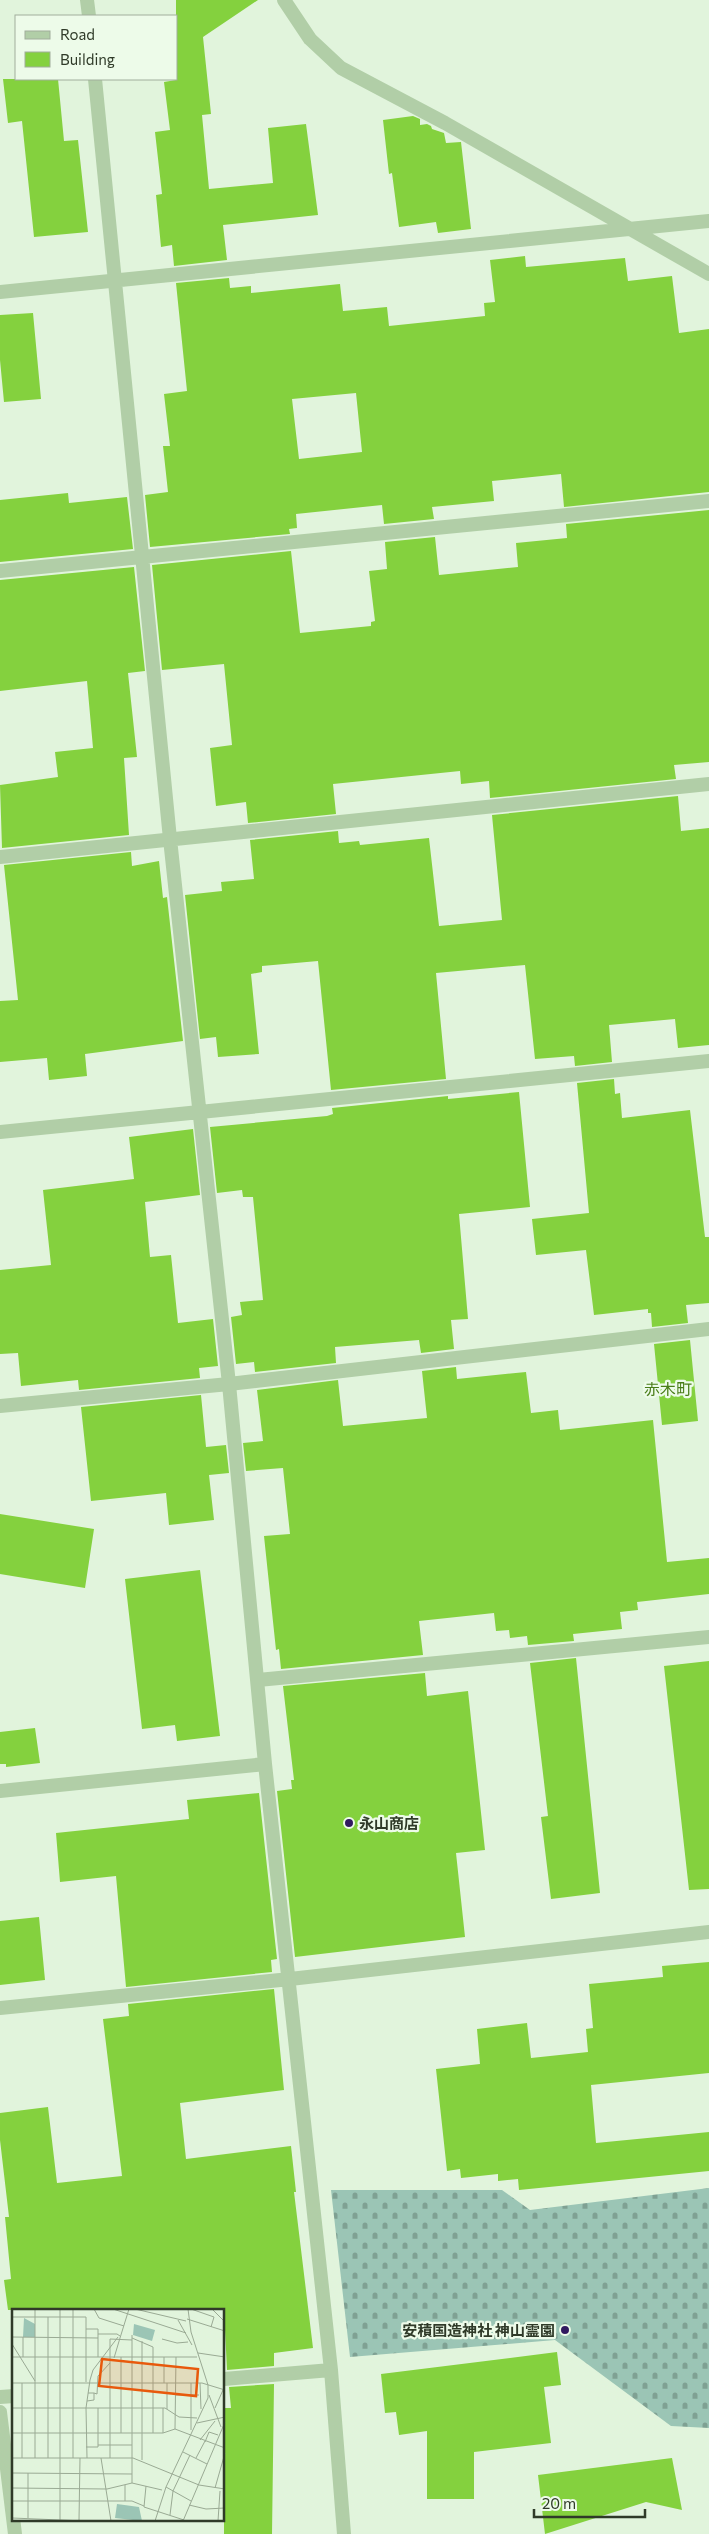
<svg xmlns="http://www.w3.org/2000/svg" width="709" height="2534" viewBox="0 0 709 2534" font-family="Commissioner,'Noto Sans JP',sans-serif">
<style>
.cemetery{fill:url(#cemetery-stones)}
.building{fill:#84d13e;fill-rule:evenodd}
.lines{fill:none;stroke-linecap:round;stroke-linejoin:round}
.minor{stroke:#b1cea7;stroke-width:14}
.poi-dot{fill:#31195f;stroke:#edfbe9;stroke-width:2}
.labels{text-anchor:middle;dominant-baseline:central;stroke-width:4.5;stroke-linejoin:round;paint-order:stroke}
.poi-label{font-size:15px;font-weight:bold;fill:#2f3a28;stroke:#edfbe9;text-anchor:start}
.neighbourhood-label{font-size:16px;fill:#497d18;stroke:#edfbe9}
.inset-road{fill:none;stroke:#9aaa94;stroke-width:1}
.view{fill:#e8590c;fill-opacity:0.15;stroke:#e8590c;stroke-width:2.5}
.inset-edge{fill:none;stroke:#2f3a28;stroke-width:2.5}
</style>
<defs>
<pattern id="cemetery-stones" width="16" height="16" patternUnits="userSpaceOnUse" patternTransform="scale(1.25)"><rect width="16" height="16" fill="#9bc5b5"/><path d="M2 7V4a2 2 0 0 1 4 0v3zM10 15v-3a2 2 0 0 1 4 0v3z" fill="#7fa193"/></pattern>
</defs>
<rect width="100%" height="100%" fill="#e1f4dc"/>
<path class="cemetery" d="M 709,2188 L 709,2428 L 671,2426 L 555,2340 L 350,2357 L 331,2190 L 502,2190 L 530,2210 Z"/>
<path class="building" d="M 176,0 L 258,0 L 203,37 L 211,114 L 202,115 L 209,189 L 273,183 L 268,128 L 306,124 L 318,215 L 223,225 L 227,260 L 174,266 L 172,245 L 161,247 L 156,195 L 162,194 L 155,132 L 170,130 L 164,82 L 176,80 Z
M 3,79 L 58,79 L 64,141 L 78,140 L 88,232 L 34,237 L 22,121 L 8,123 Z
M 413,116 L 420,119 L 420,125 L 427,124 L 431,126 L 432,129 L 444,133 L 446,143 L 461,142 L 471,229 L 438,233 L 436,222 L 399,227 L 392,173 L 389,174 L 383,120 Z
M 525,256 L 526,267 L 625,258 L 628,281 L 672,276 L 679,333 L 709,329 L 709,492 L 564,507 L 561,474 L 492,481 L 494,501 L 432,507 L 434,519 L 384,524 L 382,505 L 296,514 L 297,528 L 289,529 L 290,534 L 150,547 L 145,495 L 168,492 L 163,446 L 170,446 L 164,394 L 187,391 L 176,283 L 229,278 L 230,288 L 251,286 L 251,293 L 340,284 L 343,311 L 387,307 L 389,326 L 485,316 L 484,303 L 495,302 L 490,260 ZM 356,393 L 362,452 L 299,459 L 292,399 Z
M 33,313 L 41,399 L 4,402 L 0,360 L 0,315 Z
M 68,493 L 69,503 L 127,497 L 133,549 L 0,562 L 0,500 Z
M 709,510 L 709,762 L 674,765 L 676,779 L 490,798 L 489,781 L 461,784 L 460,771 L 333,784 L 336,814 L 248,823 L 246,802 L 216,806 L 210,748 L 232,745 L 224,664 L 162,670 L 152,565 L 291,551 L 300,633 L 371,626 L 371,622 L 375,621 L 369,571 L 387,569 L 385,542 L 435,537 L 439,575 L 518,567 L 516,543 L 567,538 L 566,524 Z
M 134,567 L 145,671 L 128,673 L 137,757 L 124,758 L 129,835 L 2,848 L 0,785 L 58,777 L 55,752 L 93,748 L 87,681 L 0,691 L 0,580 Z
M 678,796 L 681,831 L 709,828 L 709,1045 L 678,1048 L 675,1019 L 609,1025 L 612,1062 L 575,1066 L 574,1056 L 535,1059 L 525,965 L 436,973 L 446,1079 L 331,1090 L 318,961 L 262,966 L 262,972 L 251,974 L 259,1054 L 218,1057 L 216,1037 L 200,1039 L 185,895 L 222,891 L 221,882 L 254,879 L 250,840 L 338,831 L 339,843 L 359,841 L 360,845 L 429,838 L 439,926 L 502,920 L 492,815 Z
M 131,852 L 132,866 L 159,861 L 163,898 L 167,897 L 183,1041 L 85,1054 L 87,1076 L 49,1080 L 47,1058 L 0,1062 L 0,1001 L 18,1000 L 4,865 Z
M 614,1079 L 615,1094 L 620,1093 L 622,1118 L 690,1110 L 705,1237 L 709,1237 L 709,1303 L 686,1305 L 688,1323 L 652,1327 L 651,1313 L 648,1313 L 648,1309 L 594,1315 L 586,1250 L 536,1255 L 532,1219 L 589,1213 L 577,1083 Z
M 519,1092 L 530,1207 L 459,1214 L 468,1319 L 451,1320 L 454,1349 L 421,1353 L 419,1340 L 335,1347 L 336,1363 L 255,1372 L 254,1362 L 236,1364 L 231,1317 L 242,1315 L 240,1302 L 263,1300 L 253,1197 L 243,1197 L 242,1190 L 217,1193 L 210,1127 L 327,1116 L 333,1114 L 332,1108 L 448,1096 L 448,1099 Z
M 193,1129 L 200,1195 L 145,1202 L 150,1257 L 171,1255 L 178,1323 L 213,1319 L 218,1366 L 199,1368 L 200,1378 L 79,1390 L 78,1380 L 21,1386 L 18,1353 L 0,1354 L 0,1270 L 51,1265 L 43,1190 L 134,1179 L 129,1137 Z
M 690,1340 L 698,1421 L 662,1425 L 654,1344 Z
M 456,1367 L 457,1379 L 526,1372 L 531,1413 L 558,1410 L 560,1430 L 653,1420 L 667,1562 L 709,1558 L 709,1594 L 637,1602 L 638,1610 L 620,1612 L 622,1629 L 573,1634 L 574,1641 L 528,1645 L 527,1636 L 510,1638 L 509,1630 L 496,1631 L 494,1613 L 419,1621 L 423,1655 L 281,1669 L 279,1649 L 276,1650 L 264,1536 L 290,1534 L 283,1468 L 246,1471 L 243,1443 L 263,1441 L 257,1390 L 338,1380 L 343,1426 L 427,1418 L 422,1371 Z
M 201,1395 L 206,1447 L 226,1445 L 229,1473 L 209,1475 L 214,1520 L 169,1525 L 166,1493 L 91,1501 L 81,1407 Z
M 0,1514 L 94,1529 L 85,1588 L 0,1574 Z
M 200,1570 L 220,1736 L 177,1741 L 175,1725 L 142,1729 L 125,1579 Z
M 576,1658 L 600,1893 L 551,1899 L 541,1817 L 548,1816 L 530,1663 Z
M 709,1661 L 709,1889 L 689,1890 L 664,1666 Z
M 425,1673 L 427,1696 L 468,1691 L 485,1850 L 456,1853 L 465,1937 L 295,1957 L 277,1791 L 292,1789 L 291,1780 L 294,1780 L 283,1686 Z
M 35,1728 L 40,1763 L 6,1767 L 6,1764 L 0,1764 L 0,1732 Z
M 259,1793 L 277,1959 L 271,1960 L 272,1972 L 126,1987 L 116,1876 L 60,1882 L 56,1833 L 189,1819 L 187,1800 Z
M 39,1917 L 45,1980 L 0,1985 L 0,1921 Z
M 709,1962 L 709,2073 L 591,2085 L 596,2143 L 709,2132 L 709,2171 L 519,2190 L 518,2179 L 498,2181 L 498,2174 L 461,2178 L 460,2169 L 447,2171 L 436,2069 L 480,2064 L 477,2029 L 527,2023 L 531,2058 L 588,2052 L 586,2029 L 593,2028 L 589,1984 L 663,1977 L 662,1966 Z
M 274,1989 L 284,2090 L 180,2103 L 186,2159 L 291,2146 L 296,2192 L 294,2192 L 313,2348 L 274,2353 L 274,2366 L 227,2370 L 224,2310 L 8,2310 L 4,2280 L 11,2279 L 5,2217 L 9,2217 L 0,2140 L 0,2113 L 48,2107 L 57,2183 L 122,2176 L 103,2019 L 129,2016 L 128,2004 Z
M 557,2352 L 561,2385 L 544,2387 L 551,2443 L 474,2452 L 474,2499 L 427,2499 L 427,2431 L 399,2435 L 396,2412 L 385,2413 L 381,2374 Z
M 274,2384 L 272,2534 L 224,2534 L 224,2408 L 231,2408 L 229,2387 Z
M 672,2458 L 682,2510 L 646,2502 L 545,2534 L 538,2475 Z"/>
<g class="lines">
<path class="minor" d="M 87,0 L 89,16
M 284,0 L 310,39 L 341,68 L 445,123 L 709,274
M 95,79 L 170,839 L 229,1384 L 265,1764 L 331,2370 L 344,2534
M 0,292 L 709,221
M 0,571 L 709,501
M 0,857 L 709,784
M 0,1132 L 709,1061
M 0,1406 L 229,1384 L 709,1329
M 258,1680 L 709,1637
M 0,1791 L 265,1764
M 0,2008 L 290,1979 L 709,1932
M 224,2379 L 331,2370
M 0,2397 L 14,2396
M 0,2412 L 15,2534"/>
</g>
<g class="poi-dot">
<circle cx="349" cy="1823" r="5"/>
<circle cx="565" cy="2330" r="5"/>
</g>
<g class="labels">
<g class="poi-label">
<text x="359" y="1823">永山商店</text>
<text x="555" y="2330" text-anchor="end">安積国造神社 神山霊園</text>
</g>
<g class="neighbourhood-label">
<text x="668" y="1388">赤木町</text>
</g>
</g>
<g transform="translate(12 2309)">
<rect width="212" height="212" fill="#e1f4dc"/>
<path d="M 122,15 L 143,21 L 140,32 L 121,26 Z" fill="#9bc5b5"/>
<path d="M 12,9 L 23,15 L 23,28 L 11,28 ZM 105,195 L 127,198 L 130,212 L 103,209 Z" fill="#9bc5b5"/>
<path class="inset-road" d="M 82,0 L 87,9 L 112,17M 101,0 L 174,24M 123,0 L 174,12M 179,0 L 202,8 L 199,18M 200,0 L 213,13M 0,8 L 74,8 L 74,73M 175,10 L 213,22M 166,11 L 180,36M 74,20 L 86,20 L 86,25M 0,28 L 86,29 L 86,48M 86,29 L 86,25 L 105,25 L 108,27M 108,29 L 117,0M 120,29 L 141,38 L 141,124M 150,30 L 165,34 L 176,33M 0,35 L 23,72M 186,44 L 213,48M 0,48 L 185,48M 11,48 L 11,28M 102,49 L 108,29M 0,74 L 190,74 L 213,81M 152,74 L 152,48M 179,74 L 179,121M 188,74 L 189,100M 82,84 L 85,85 L 86,67 L 98,54M 164,86 L 187,86M 197,86 L 209,118M 75,92 L 82,91 L 82,84 L 76,84M 0,99 L 153,99 L 167,108 L 185,109M 151,99 L 151,124M 203,99 L 211,81M 155,100 L 155,74M 185,114 L 213,108M 163,120 L 164,48M 0,124 L 151,124 L 163,120 L 213,139M 109,124 L 109,48M 188,131 L 203,112M 193,133 L 197,123 L 206,126M 86,136 L 120,136M 74,138 L 86,138 L 86,99M 171,143 L 195,155M 0,149 L 121,149 L 187,176 L 213,180M 10,149 L 10,74M 23,149 L 23,0M 36,149 L 36,8M 61,149 L 61,0M 75,149 L 74,99 L 78,71 L 81,61 L 106,28M 89,149 L 99,212M 98,149 L 98,30 L 120,31M 184,149 L 193,132M 130,151 L 130,32M 0,164 L 120,165M 16,164 L 16,209M 120,174 L 120,26M 134,177 L 132,198 L 172,211M 154,178 L 179,192M 0,179 L 95,180 L 120,174 L 150,181M 203,179 L 213,144M 0,192 L 120,192 L 132,197M 113,192 L 113,176M 177,196 L 194,200 L 213,199M 158,206 L 161,182 L 178,146M 0,209 L 73,212M 67,211 L 68,149M 48,212 L 48,0M 143,212 L 154,178 L 196,89 L 196,76 L 179,23 L 176,0M 171,212 L 213,113M 206,212 L 208,182"/>
<path class="view" d="M 90,50 L 186,60 L 184,87 L 87,77 Z"/>
<rect width="212" height="212" class="inset-edge"/>
</g>
<rect x="15" y="15" width="162" height="65" fill="#edfbe9" stroke="#a1ae9c"/>
<rect x="25" y="31" width="25" height="8" fill="#b1cea7" stroke="#a1ae9c"/>
<text x="60" y="40" font-size="15" fill="#2f3a28">Road</text>
<rect x="25" y="52" width="25" height="15" fill="#84d13e" stroke="#a1ae9c"/>
<text x="60" y="65" font-size="15" fill="#2f3a28">Building</text>
<path d="M534 2509v8h111v-8" fill="none" stroke="#2f3a28" stroke-width="2.5"/>
<text x="542" y="2509" font-size="15" fill="#2f3a28" stroke="#edfbe9" stroke-width="4" paint-order="stroke">20 m</text>
</svg>
